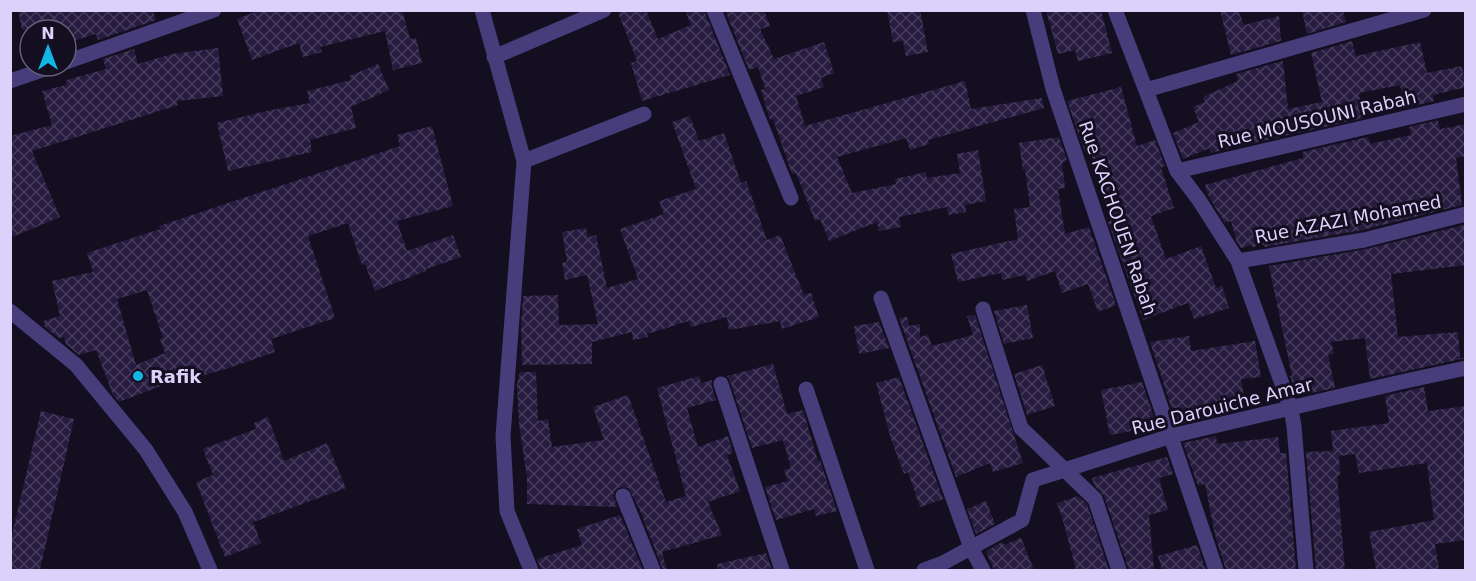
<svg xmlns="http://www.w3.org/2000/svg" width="1476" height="581" viewBox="0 0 1476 581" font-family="'DejaVu Sans',sans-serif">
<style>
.building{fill:url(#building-cross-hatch);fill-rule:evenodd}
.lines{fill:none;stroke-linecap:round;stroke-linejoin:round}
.minor{stroke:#473d7b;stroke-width:15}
.poi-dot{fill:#12b7e6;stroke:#130f20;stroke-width:2}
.labels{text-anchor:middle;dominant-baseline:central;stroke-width:6;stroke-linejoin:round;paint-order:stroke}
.street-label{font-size:18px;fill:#dbd1fb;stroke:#130f20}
.poi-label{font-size:18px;font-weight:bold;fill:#dbd1fb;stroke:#130f20;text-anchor:start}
</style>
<defs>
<pattern id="building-cross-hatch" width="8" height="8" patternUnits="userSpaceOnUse" patternTransform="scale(1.5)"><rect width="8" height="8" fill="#271c3f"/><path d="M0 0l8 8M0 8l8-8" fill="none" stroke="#463c5c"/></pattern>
</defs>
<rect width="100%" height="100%" fill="#130f20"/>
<path class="building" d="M 18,10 L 153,10 L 156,20 L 98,40 L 96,34 L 66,43 L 66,30 L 22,30 Z
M 260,10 L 402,10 L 410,39 L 416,38 L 422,63 L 393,70 L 385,31 L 320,47 L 322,52 L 303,57 L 299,43 L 252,60 L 237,19 Z
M 617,10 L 646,10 L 658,39 L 691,25 L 685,10 L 704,10 L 730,75 L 642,101 L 631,63 L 637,61 Z
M 725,10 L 764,10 L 770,26 L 760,29 L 774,59 L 824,42 L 834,73 L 821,78 L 824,87 L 796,96 L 805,126 L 965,81 L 971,109 L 1042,98 L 1044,108 L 928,140 L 929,144 L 910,150 L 906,138 L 837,157 L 852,193 L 896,184 L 895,179 L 926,172 L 927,178 L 960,173 L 957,154 L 978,150 L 986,201 L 965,205 L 966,212 L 948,215 L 947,207 L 899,217 L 901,227 L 879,231 L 877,222 L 829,241 L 820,219 L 815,221 L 796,173 L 792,174 L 773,119 L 770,120 L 761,90 L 765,89 L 758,67 L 749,70 Z
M 887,10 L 920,10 L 928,52 L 906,56 L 903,41 L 893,42 Z
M 1046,10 L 1101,10 L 1112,53 L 1078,61 L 1075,50 L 1058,54 Z
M 1220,10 L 1238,10 L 1244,25 L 1279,16 L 1281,41 L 1231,55 Z
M 1302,10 L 1343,10 L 1346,22 L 1307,34 Z
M 1352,41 L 1356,56 L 1420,42 L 1427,73 L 1462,66 L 1466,87 L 1433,95 L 1434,101 L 1405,108 L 1400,85 L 1359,93 L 1364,118 L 1210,153 L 1210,148 L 1183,159 L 1173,133 L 1199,122 L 1193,107 L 1205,102 L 1203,97 L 1238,81 L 1236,74 L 1283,61 L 1288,109 L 1322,102 L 1311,53 Z
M 218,48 L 223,96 L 177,101 L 178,105 L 153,113 L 32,151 L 60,217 L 10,238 L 10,136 L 52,125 L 42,91 L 66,85 L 66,80 L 106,69 L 103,59 L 134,49 L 138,64 L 172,54 Z
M 378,64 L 389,90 L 351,107 L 356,128 L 310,140 L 312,152 L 228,171 L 217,123 L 271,110 L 310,103 L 307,91 L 351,80 L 349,76 Z
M 1121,87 L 1137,146 L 1155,140 L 1165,166 L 1161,168 L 1174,208 L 1151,216 L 1166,259 L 1201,246 L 1216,288 L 1222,286 L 1229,308 L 1194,319 L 1188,303 L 1143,320 L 1108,222 L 1111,221 L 1106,202 L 1091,154 L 1086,155 L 1067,101 Z
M 690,116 L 699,141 L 724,133 L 741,183 L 746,181 L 767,240 L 780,235 L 804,295 L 811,293 L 819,317 L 782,329 L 780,321 L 729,330 L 727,317 L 691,327 L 689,321 L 647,334 L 648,337 L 633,340 L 632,332 L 592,342 L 592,364 L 522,365 L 521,328 L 523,296 L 558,295 L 559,325 L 598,324 L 587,275 L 565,280 L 562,263 L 567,262 L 562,232 L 586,228 L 588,237 L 596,235 L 607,288 L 638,279 L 620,229 L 664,214 L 659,201 L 696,189 L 672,122 Z
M 1438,120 L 1440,129 L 1466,124 L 1466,156 L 1456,158 L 1462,205 L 1362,230 L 1265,247 L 1264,245 L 1252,247 L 1252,245 L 1241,248 L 1236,240 L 1231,221 L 1225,223 L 1209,197 L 1205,185 L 1303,158 L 1302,152 L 1368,137 L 1370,144 L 1411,135 L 1409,127 Z
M 432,126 L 453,206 L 397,221 L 407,251 L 453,235 L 461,257 L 426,269 L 426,271 L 375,291 L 365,264 L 362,265 L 348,223 L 308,236 L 335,318 L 271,339 L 275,352 L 229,368 L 191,379 L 190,375 L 119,402 L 113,395 L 96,350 L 79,355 L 66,344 L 64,337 L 59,338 L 45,327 L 43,321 L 60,316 L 52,281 L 93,272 L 87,253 L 160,229 L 159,226 L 400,146 L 397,135 ZM 147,290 L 163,338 L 160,339 L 165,353 L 136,365 L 117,299 Z
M 1059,137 L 1067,160 L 1062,163 L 1065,188 L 1058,189 L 1065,234 L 1089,227 L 1116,305 L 1098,312 L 1088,284 L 1062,293 L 1055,271 L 1027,281 L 1025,275 L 1002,280 L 1001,273 L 958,282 L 951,254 L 1018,239 L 1014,209 L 1030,207 L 1025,169 L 1023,170 L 1019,143 Z
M 1464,225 L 1466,265 L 1391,274 L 1398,337 L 1458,332 L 1460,358 L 1466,358 L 1370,379 L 1365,338 L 1331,342 L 1334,354 L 1328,355 L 1335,388 L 1297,396 L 1290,376 L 1292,376 L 1269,266 L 1366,249 Z
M 1027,305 L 1033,338 L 1004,344 L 994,311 Z
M 975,315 L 1023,463 L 993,472 L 990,463 L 956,477 L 899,318 L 907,317 L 909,326 L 920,324 L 920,337 L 928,335 L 932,346 L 973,335 L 967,316 Z
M 879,322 L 889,348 L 859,354 L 854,326 Z
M 1189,336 L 1191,351 L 1255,341 L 1261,377 L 1241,379 L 1246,408 L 1177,425 L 1150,342 Z
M 773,364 L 787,414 L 803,410 L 818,461 L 820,460 L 837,511 L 816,516 L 814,509 L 776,520 L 765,487 L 788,481 L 784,470 L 791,468 L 783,440 L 752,448 L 730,381 L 727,376 Z
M 1042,365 L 1055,406 L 1027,415 L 1014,374 Z
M 520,372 L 536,372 L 538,421 L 548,419 L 552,447 L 604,440 L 593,407 L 628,395 L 666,502 L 686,496 L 657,388 L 699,376 L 701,383 L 712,380 L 712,387 L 716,400 L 687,408 L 698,447 L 728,436 L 733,453 L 727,455 L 740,491 L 708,502 L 722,535 L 662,552 L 667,570 L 663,570 L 639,508 L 628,488 L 620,487 L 615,491 L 613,495 L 617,507 L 527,504 L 527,478 L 519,424 L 517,385 Z
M 899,377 L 943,499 L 920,507 L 908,472 L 904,474 L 891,439 L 876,383 Z
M 1142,382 L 1157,426 L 1110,435 L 1101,390 Z
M 1424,387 L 1428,411 L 1466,406 L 1466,540 L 1435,544 L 1439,570 L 1376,570 L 1369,532 L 1434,520 L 1427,463 L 1359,473 L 1355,454 L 1339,456 L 1340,475 L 1337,476 L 1345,570 L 1316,570 L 1306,452 L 1333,451 L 1331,431 L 1389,423 L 1385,396 Z
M 41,411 L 74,419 L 40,570 L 10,570 L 10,543 Z
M 268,417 L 284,461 L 327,443 L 346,488 L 253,522 L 261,543 L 225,557 L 196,482 L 213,475 L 203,449 L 256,429 L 254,423 Z
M 1216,436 L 1217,444 L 1278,437 L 1280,453 L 1286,453 L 1296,570 L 1226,570 L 1215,535 L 1205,484 L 1198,486 L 1183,443 Z
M 1167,457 L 1173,474 L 1159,478 L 1168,510 L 1149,515 L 1154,569 L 1129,570 L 1104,496 L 1094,485 L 1092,478 Z
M 1078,496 L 1087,504 L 1109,570 L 1076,570 L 1064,524 L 1057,503 Z
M 986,501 L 995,524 L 976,534 L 967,509 Z
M 620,515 L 643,570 L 541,570 L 537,559 L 582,545 L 577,529 Z
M 1021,538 L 1034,570 L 994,570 L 986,551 L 1002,542 L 1004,545 Z
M 1197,545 L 1206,570 L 1162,570 L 1158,556 Z
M 766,553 L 772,570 L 718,570 L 717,564 Z"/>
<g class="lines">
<path class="minor" d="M 482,10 L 524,161 L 503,436 L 507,511 L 531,570
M 714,10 L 791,198
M 1033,10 L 1053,89 L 1216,570
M 1115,10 L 1177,171 L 1199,200 L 1238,261 L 1291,409 L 1294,426 L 1306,570
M 494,57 L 604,10
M 66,62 L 214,10
M 10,81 L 54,66
M 1146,90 L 1424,10
M 524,161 L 644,114
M 1177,171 L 1466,104
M 1238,261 L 1364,240 L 1466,214
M 881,298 L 971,548 L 983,570
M 983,309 L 1021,428 L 1095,499 L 1119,570
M 10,311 L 76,365 L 146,450 L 185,512 L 210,570
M 721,384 L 782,570
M 806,389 L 867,570
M 623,496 L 653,570
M 924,570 L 943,563 L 1022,520 L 1033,480 L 1171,436 L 1401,382 L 1466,368"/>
</g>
<circle class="poi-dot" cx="138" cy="376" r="6"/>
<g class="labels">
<g class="street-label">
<text transform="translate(1317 119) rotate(-13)">Rue MOUSOUNI Rabah</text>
<text transform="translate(1118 218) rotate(71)">Rue KACHOUEN Rabah</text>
<text transform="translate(1348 219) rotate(-11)">Rue AZAZI Mohamed</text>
<text transform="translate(1222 406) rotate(-14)">Rue Darouiche Amar</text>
</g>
<g class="poi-label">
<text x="150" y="376">Rafik</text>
</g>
</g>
<rect width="1476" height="581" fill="none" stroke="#dbd1fb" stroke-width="24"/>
<g transform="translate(48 48)"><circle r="28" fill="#130f20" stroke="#635d78" stroke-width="1.5"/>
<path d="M0-4.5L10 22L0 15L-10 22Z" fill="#12b7e6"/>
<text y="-9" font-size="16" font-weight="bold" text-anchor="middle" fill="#dbd1fb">N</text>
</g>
</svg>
